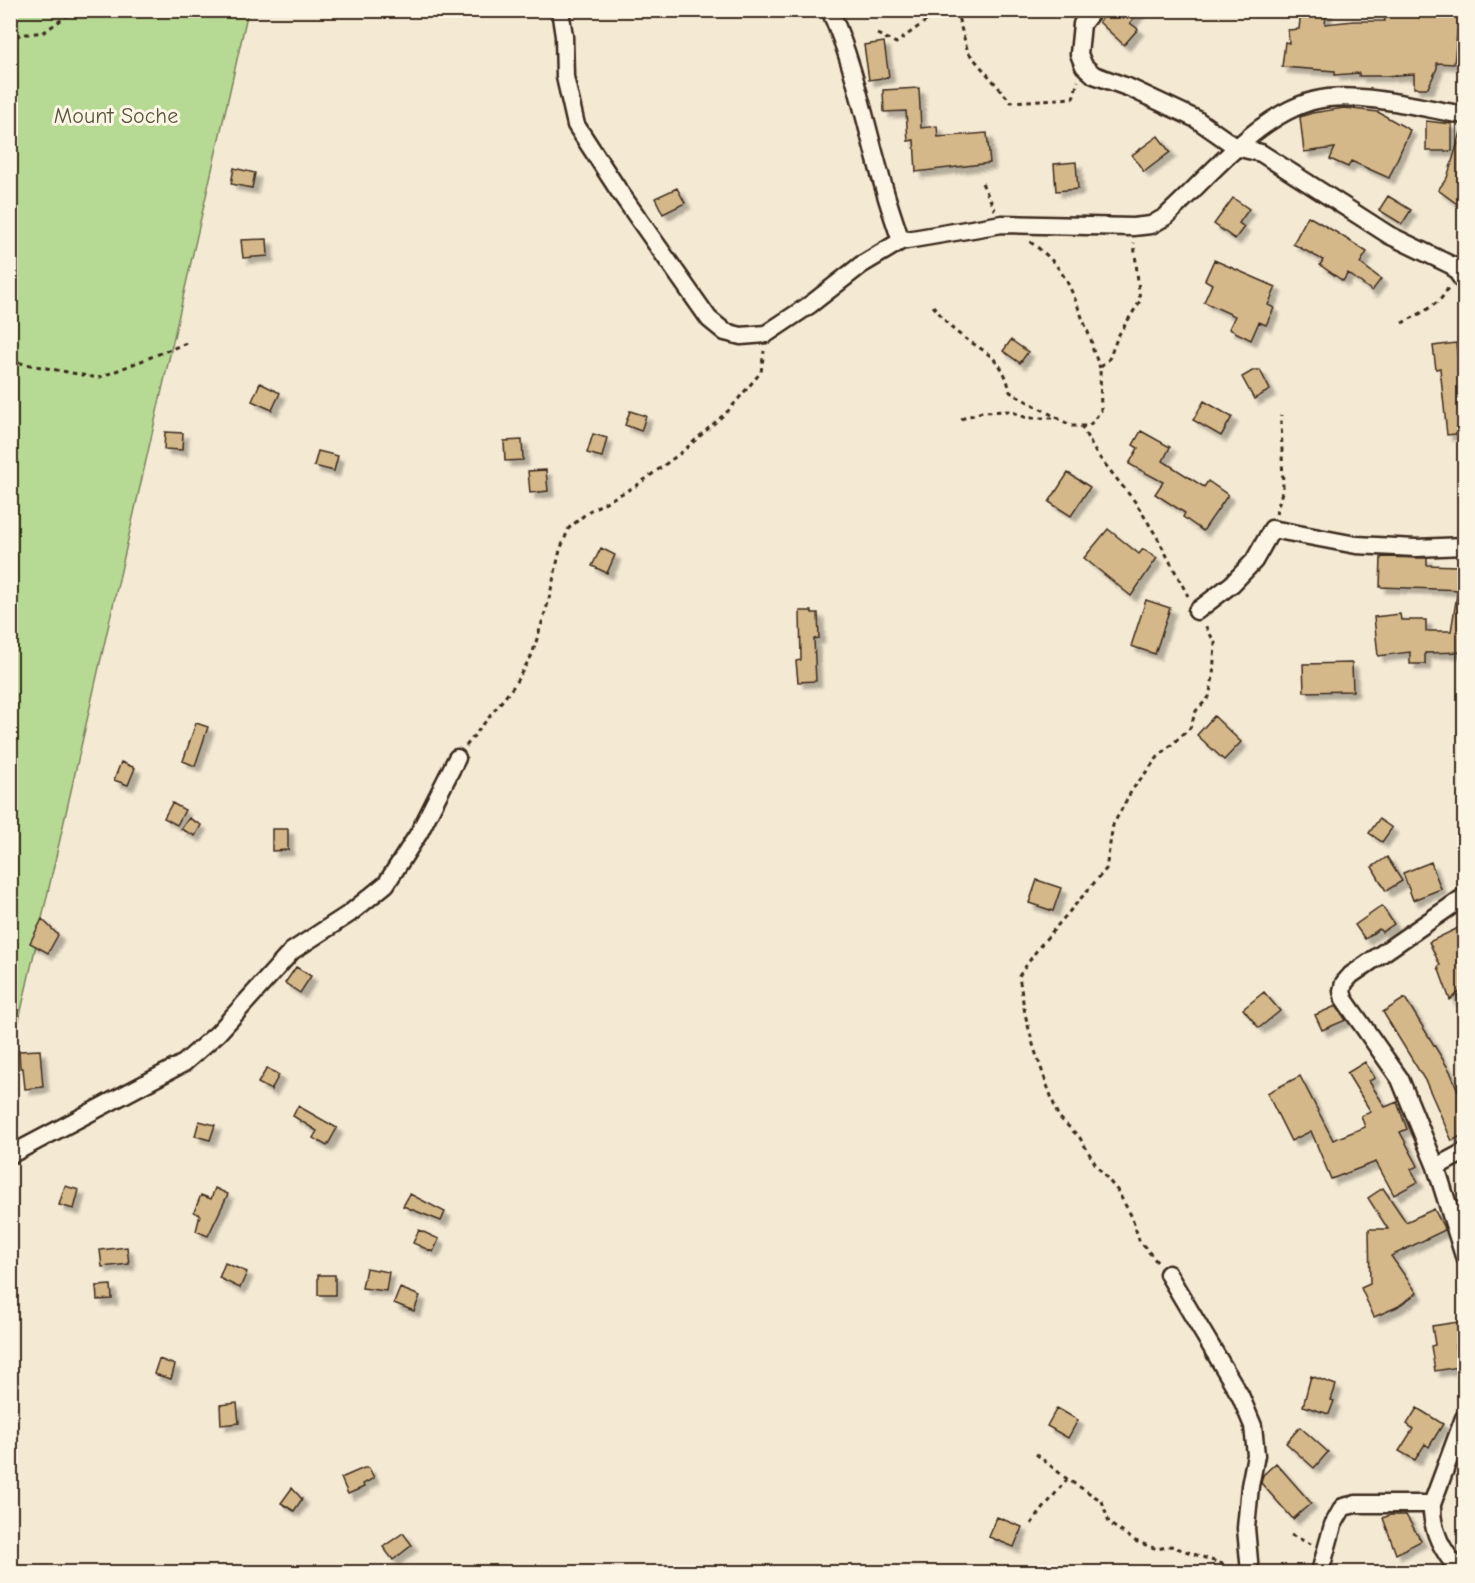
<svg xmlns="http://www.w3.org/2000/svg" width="1475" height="1583" viewBox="0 0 1475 1583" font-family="'Comic Neue',sans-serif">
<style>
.green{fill:#b6da94;stroke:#788259;stroke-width:1.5}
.building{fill:#d4b889;stroke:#3b2a1e;stroke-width:1.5;filter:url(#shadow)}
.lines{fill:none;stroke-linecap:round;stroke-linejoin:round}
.minor-casing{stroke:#3b2a1e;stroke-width:21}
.path{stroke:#3b2a1e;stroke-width:3;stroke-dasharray:4.5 4.5;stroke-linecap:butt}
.minor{stroke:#fcf5e5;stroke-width:16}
.labels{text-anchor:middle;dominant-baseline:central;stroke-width:6;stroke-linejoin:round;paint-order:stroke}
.park-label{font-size:22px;fill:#5a563c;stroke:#fcf5e5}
</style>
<defs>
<filter id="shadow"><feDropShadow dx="5.5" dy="5.5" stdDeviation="1.5" flood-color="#0004"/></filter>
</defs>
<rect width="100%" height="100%" fill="#f4e9d3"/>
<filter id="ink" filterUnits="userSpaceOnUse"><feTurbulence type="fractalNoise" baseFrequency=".0167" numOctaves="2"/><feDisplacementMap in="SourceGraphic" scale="12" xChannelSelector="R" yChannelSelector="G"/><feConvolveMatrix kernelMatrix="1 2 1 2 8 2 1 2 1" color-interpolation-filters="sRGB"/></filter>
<g filter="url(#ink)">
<path class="green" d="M 11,11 L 248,11 L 11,1055 Z"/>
<path class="building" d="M 1109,10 L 1140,10 L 1130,23 L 1138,29 L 1124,45 L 1099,22 Z
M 1301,10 L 1327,10 L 1325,24 L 1354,21 L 1385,21 L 1384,16 L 1395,15 L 1396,10 L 1454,10 L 1453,15 L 1459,16 L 1454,64 L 1437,63 L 1437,68 L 1428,88 L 1414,88 L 1414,74 L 1385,76 L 1359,76 L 1359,73 L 1335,75 L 1335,71 L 1282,67 L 1285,42 L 1289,43 L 1288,30 L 1299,29 Z
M 884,42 L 889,77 L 869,80 L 864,45 Z
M 919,88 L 921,128 L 937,126 L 938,137 L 987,133 L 990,163 L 916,172 L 914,140 L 908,141 L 906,111 L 884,112 L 883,90 Z
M 1344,108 L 1378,112 L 1410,130 L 1389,178 L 1351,161 L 1348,167 L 1330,159 L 1335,148 L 1304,152 L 1300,117 L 1312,113 Z
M 1426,121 L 1452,124 L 1452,151 L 1426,151 Z
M 1461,132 L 1464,133 L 1464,209 L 1438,190 L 1447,178 Z
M 1158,136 L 1170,152 L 1144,172 L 1132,155 Z
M 1076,162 L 1078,189 L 1056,191 L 1054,164 Z
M 234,168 L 255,173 L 252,188 L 231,184 Z
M 677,188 L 685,203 L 663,214 L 655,198 Z
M 1388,196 L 1411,210 L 1402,224 L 1379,210 Z
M 1233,198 L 1249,209 L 1239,223 L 1244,227 L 1235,239 L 1214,224 Z
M 1308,216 L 1339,234 L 1367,252 L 1360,263 L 1381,279 L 1372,291 L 1348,273 L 1343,281 L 1320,265 L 1323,260 L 1293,244 Z
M 267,239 L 268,256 L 243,258 L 241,240 Z
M 1214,260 L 1276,287 L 1268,305 L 1274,308 L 1266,325 L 1259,322 L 1251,340 L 1229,329 L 1235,316 L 1204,302 L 1212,284 L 1205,280 Z
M 1011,340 L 1028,352 L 1020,363 L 1003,351 Z
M 1456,343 L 1461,382 L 1464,381 L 1464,433 L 1447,435 L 1440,368 L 1436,369 L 1433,346 Z
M 1254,370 L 1260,370 L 1270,390 L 1254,399 L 1242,377 Z
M 260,383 L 280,393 L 272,410 L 252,401 Z
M 1204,401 L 1232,417 L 1221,436 L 1193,420 Z
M 630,411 L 646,416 L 641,431 L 625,425 Z
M 1141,431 L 1170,447 L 1163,461 L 1204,487 L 1208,481 L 1228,495 L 1203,531 L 1183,517 L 1185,513 L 1155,494 L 1163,482 L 1129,464 L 1138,448 L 1133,445 Z
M 165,432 L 183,433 L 182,450 L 164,449 Z
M 593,434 L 607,438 L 602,457 L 587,453 Z
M 522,440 L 523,460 L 505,461 L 504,441 Z
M 318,451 L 338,456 L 334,471 L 314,466 Z
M 546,470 L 548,491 L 530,493 L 528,471 Z
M 1068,473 L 1090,487 L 1071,516 L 1049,502 Z
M 1108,529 L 1139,554 L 1143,549 L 1157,558 L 1131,596 L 1084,558 Z
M 601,548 L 615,555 L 607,573 L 592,566 Z
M 1381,557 L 1427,558 L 1427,565 L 1458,566 L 1464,568 L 1464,590 L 1380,587 Z
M 1457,595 L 1464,596 L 1464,652 L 1425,653 L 1425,664 L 1410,664 L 1410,652 L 1378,656 L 1374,617 L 1400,614 L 1401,620 L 1426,620 L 1426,631 L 1451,631 Z
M 1146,600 L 1170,608 L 1155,654 L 1131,646 Z
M 800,611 L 812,611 L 812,613 L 818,613 L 819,638 L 814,639 L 816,681 L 798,682 L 796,661 L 801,660 Z
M 1352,663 L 1353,691 L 1304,692 L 1303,664 Z
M 1214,716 L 1241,742 L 1224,760 L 1197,735 Z
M 196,723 L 208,727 L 195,766 L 183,761 Z
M 121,762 L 135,768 L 128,785 L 114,780 Z
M 172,803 L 185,810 L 177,825 L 164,818 Z
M 189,818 L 201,825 L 195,836 L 181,829 Z
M 1379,819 L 1392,828 L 1382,842 L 1369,833 Z
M 272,829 L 288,829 L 288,850 L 272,851 Z
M 1387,857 L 1402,881 L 1386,891 L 1372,867 Z
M 1431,862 L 1441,889 L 1413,900 L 1403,873 Z
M 1037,880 L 1061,888 L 1053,911 L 1029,903 Z
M 1382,906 L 1394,924 L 1382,932 L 1379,929 L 1365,939 L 1355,925 Z
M 42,919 L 58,935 L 48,953 L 30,943 Z
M 1460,927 L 1464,935 L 1464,988 L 1450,1000 L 1438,967 L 1440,965 L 1429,942 Z
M 296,967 L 311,976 L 300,993 L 285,983 Z
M 1264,992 L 1280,1011 L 1259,1028 L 1243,1009 Z
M 1405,998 L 1450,1071 L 1464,1106 L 1464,1134 L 1452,1141 L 1426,1082 L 1383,1012 Z
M 1336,1006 L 1346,1020 L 1322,1030 L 1315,1015 Z
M 40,1050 L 43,1087 L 25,1089 L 23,1068 L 20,1068 L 19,1051 Z
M 1365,1062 L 1375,1078 L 1369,1081 L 1385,1107 L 1397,1102 L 1407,1129 L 1400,1132 L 1418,1166 L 1411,1169 L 1418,1182 L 1394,1195 L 1376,1162 L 1331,1179 L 1311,1131 L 1291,1141 L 1267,1093 L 1300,1076 L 1333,1140 L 1365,1127 L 1361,1116 L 1371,1112 L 1347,1073 Z
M 267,1068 L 279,1075 L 271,1090 L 258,1083 Z
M 298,1106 L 337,1128 L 327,1146 L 313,1138 L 317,1131 L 293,1116 Z
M 199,1121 L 215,1125 L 210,1140 L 195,1136 Z
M 65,1186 L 79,1190 L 74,1209 L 59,1205 Z
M 215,1188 L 228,1194 L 208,1236 L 196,1231 L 200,1215 L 194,1212 L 201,1195 L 211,1199 Z
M 1383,1188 L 1406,1222 L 1434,1209 L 1445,1230 L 1391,1256 L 1417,1293 L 1397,1307 L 1374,1317 L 1361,1288 L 1370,1284 L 1369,1229 L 1388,1229 L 1368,1198 Z
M 410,1194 L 445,1212 L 441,1221 L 403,1206 Z
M 419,1230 L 439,1239 L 433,1252 L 413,1243 Z
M 127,1247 L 129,1264 L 102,1267 L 100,1250 Z
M 225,1263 L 247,1272 L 240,1288 L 219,1278 Z
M 366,1268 L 389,1272 L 386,1291 L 362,1288 Z
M 318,1275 L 335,1275 L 335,1295 L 318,1295 Z
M 111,1285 L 112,1299 L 97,1300 L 96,1286 Z
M 400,1288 L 420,1296 L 414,1311 L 394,1303 Z
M 1458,1322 L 1461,1344 L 1456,1345 L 1459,1367 L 1435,1371 L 1431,1346 L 1435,1345 L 1432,1326 Z
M 159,1359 L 175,1365 L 171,1379 L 154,1374 Z
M 1311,1376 L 1336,1385 L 1331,1400 L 1334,1401 L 1329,1414 L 1303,1406 Z
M 237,1403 L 239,1423 L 221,1425 L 220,1405 Z
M 1057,1408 L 1078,1420 L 1068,1438 L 1047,1426 Z
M 1417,1408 L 1443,1424 L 1429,1447 L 1425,1444 L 1415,1460 L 1399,1451 L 1413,1429 L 1407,1424 Z
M 1300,1427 L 1328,1452 L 1314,1468 L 1286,1443 Z
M 1276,1463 L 1311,1503 L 1293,1519 L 1261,1483 L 1263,1475 Z
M 364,1468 L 369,1468 L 374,1478 L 363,1484 L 364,1487 L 348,1494 L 341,1478 Z
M 292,1488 L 302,1499 L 294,1511 L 281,1503 Z
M 1390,1515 L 1406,1515 L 1421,1541 L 1396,1554 L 1383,1518 Z
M 997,1517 L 1022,1527 L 1014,1547 L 989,1537 Z
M 403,1533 L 412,1545 L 393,1560 L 383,1547 Z"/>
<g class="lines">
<defs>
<path id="minor" d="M 560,10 L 564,36 L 565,77 L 576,125 L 619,191 L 709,319 L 725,332 L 741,336 L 766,334 L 811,304 L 861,265 L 901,241 L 1002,224 L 1133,227 L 1151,225 L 1165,217 C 1210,177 1264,105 1328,98 C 1371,94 1422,108 1464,115
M 830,10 C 856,69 866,128 884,188 C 889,206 895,223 901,241
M 1093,10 L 1082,24 L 1079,54 L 1084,66 L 1094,75 L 1130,88 L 1196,119 L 1236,147 L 1261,153 L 1389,235 L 1453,266 L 1464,282
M 1197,611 L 1232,584 L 1254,561 L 1272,529 L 1356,545 L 1416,548 L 1464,546
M 1464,897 L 1351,975 L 1344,983 L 1342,991 L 1344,999 L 1400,1079 L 1436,1167 L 1464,1256
M 10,1155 L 184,1063 L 218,1033 L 292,951 L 349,914 L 386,884 L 419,833 L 457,758
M 1436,1167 L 1464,1152
M 1168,1274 L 1240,1395 L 1253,1426 L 1256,1455 L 1250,1486 L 1246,1528 L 1250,1572
M 1320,1572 L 1333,1525 L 1343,1507 L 1356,1504 L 1432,1504
M 1460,1572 C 1443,1551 1431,1532 1432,1504 L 1464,1418"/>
</defs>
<use href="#minor" class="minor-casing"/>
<path class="path" d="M 956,10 L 968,52 L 1011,102 L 1073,98 L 1078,81
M 877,34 L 896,43 L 941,10
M 10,43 L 19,35 L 44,32 L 75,10
M 982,183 L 995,210
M 1030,242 C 1071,270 1072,297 1091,339 L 1093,350 L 1100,368
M 933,306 C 940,314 947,324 955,331 C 982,352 1003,355 1010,392 L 1072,426 L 1089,426 L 1101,411 L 1100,368 L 1109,359 L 1118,336 L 1140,301 L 1134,243
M 1402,323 C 1416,316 1444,303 1448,287
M 10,361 L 98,378 L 189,342
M 961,419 L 982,412 L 1010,411 L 1027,418 L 1055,418
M 1081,426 L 1096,453 L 1136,503 L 1157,537 L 1188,596
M 1276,514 L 1283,488 L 1281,415
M 466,746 L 513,687 L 532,655 L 548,603 L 560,550 L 569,528 L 589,511 L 636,486 L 682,452 L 729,410 L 761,372 L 764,351
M 1157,1262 L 1139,1240 L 1132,1217 L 1117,1190 L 1096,1165 L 1080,1138 L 1058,1116 L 1034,1048 L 1025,1014 L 1019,976 L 1039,947 L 1106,869 L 1113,825 L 1132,790 L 1158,757 L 1190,728 L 1196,711 L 1209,697 L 1213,677 L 1215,643 L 1205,625
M 1036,1454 L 1067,1479 L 1102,1501 L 1109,1523 L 1135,1541 L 1157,1549 L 1171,1546 L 1234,1568
M 1031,1524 L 1067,1479
M 1291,1535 L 1311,1544"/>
<use href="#minor" class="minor"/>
</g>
</g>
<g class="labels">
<g class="park-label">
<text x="116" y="116">Mount Soche</text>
</g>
</g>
<rect width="1475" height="1583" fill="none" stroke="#fcf5e5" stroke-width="36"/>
<rect x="18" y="18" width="1439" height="1547" fill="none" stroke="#3b2a1e" stroke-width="2" filter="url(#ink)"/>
</svg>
